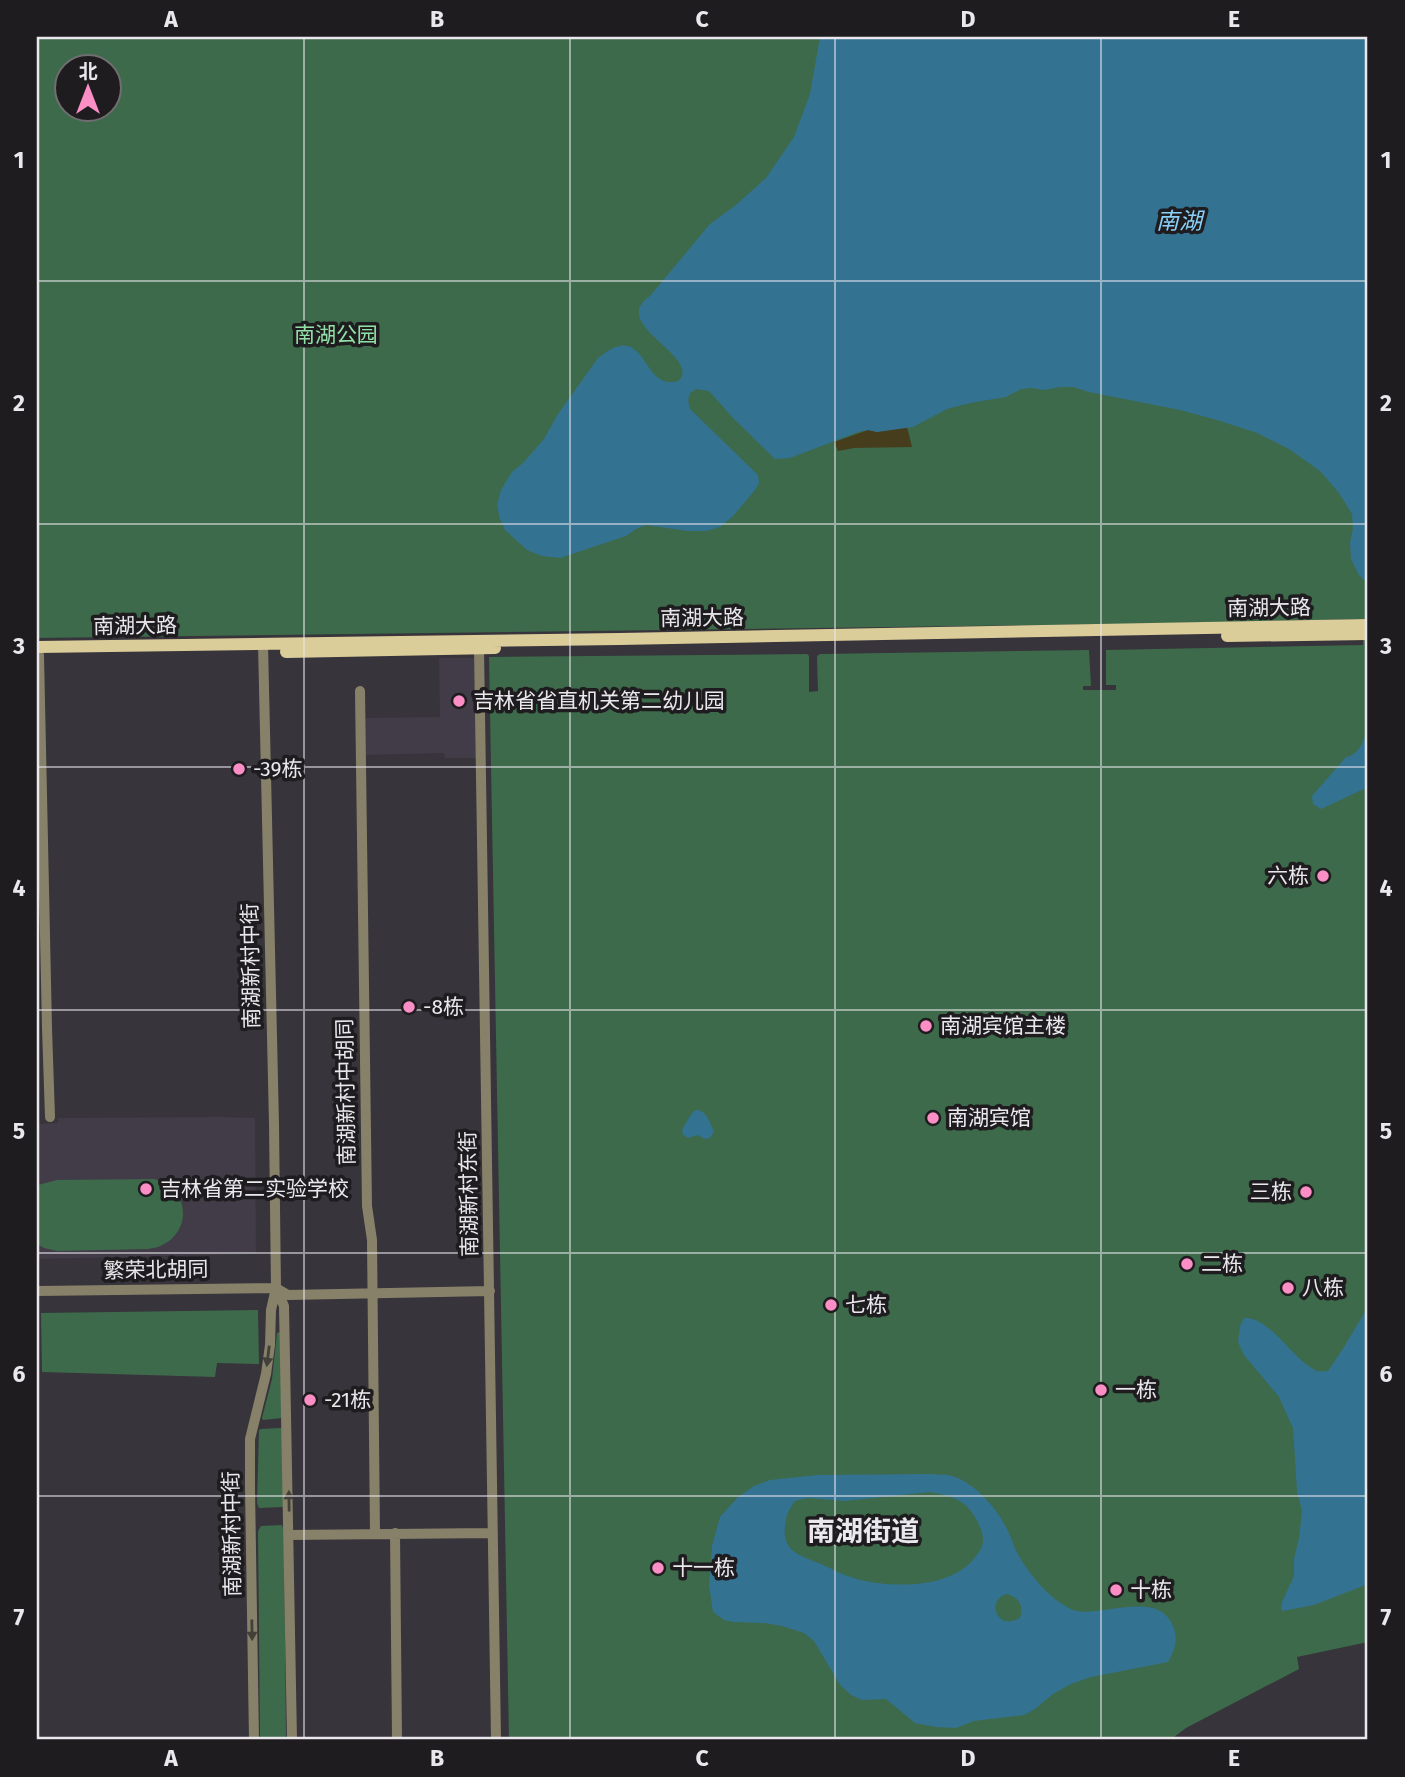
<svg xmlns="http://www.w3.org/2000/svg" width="1405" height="1777" viewBox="0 0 1405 1777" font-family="'Fira Sans','Noto Sans SC',sans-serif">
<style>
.built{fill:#413c48}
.green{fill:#3d6a4a;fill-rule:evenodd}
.sand{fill:#463d1d}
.water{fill:#347292;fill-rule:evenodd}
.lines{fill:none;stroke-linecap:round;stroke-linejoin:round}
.minor{stroke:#888169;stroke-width:10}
.major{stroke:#dbcd99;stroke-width:12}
.oneway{fill:#433f39}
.grid{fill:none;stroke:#eae8ec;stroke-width:2;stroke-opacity:0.55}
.poi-dot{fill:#fb8fc5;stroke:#1e1c1f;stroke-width:2.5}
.labels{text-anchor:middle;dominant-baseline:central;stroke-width:7;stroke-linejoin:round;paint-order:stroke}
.park-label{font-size:21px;fill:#91e0a7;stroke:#1e1c1f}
.street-label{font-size:21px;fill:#eae8ec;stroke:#1e1c1f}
.poi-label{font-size:21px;fill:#eae8ec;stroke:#1e1c1f;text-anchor:start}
.water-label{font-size:23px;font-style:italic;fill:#8ad0f7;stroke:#1e1c1f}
.district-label{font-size:28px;font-weight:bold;fill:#eae8ec;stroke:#1e1c1f}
.neatline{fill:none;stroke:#eae8ec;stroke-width:2.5}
.grid-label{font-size:23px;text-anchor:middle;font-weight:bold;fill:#eae8ec}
</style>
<rect width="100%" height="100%" fill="#37343b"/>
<path class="built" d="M 439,658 L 477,658 L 479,758 L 445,758 L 444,753 L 365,755 L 364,718 L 440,717 Z
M 219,1117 L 255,1118 L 256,1254 L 37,1259 L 37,1124 L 58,1123 L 58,1118 Z"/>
<path class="green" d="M 37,37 L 1368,37 L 1368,1642 L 1297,1657 L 1299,1669 L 1186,1728 L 1170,1740 L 509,1740 L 489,657 L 807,654 L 809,656 L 809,692 L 818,691 L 817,656 L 820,654 L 1089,650 L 1091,686 L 1083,686 L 1083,690 L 1116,690 L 1116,685 L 1106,685 L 1106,650 L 1363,645 L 1363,619 L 1124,624 L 37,638 ZM 66,66 L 108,66 L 108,108 L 66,108 Z
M 154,1179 C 196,1190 191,1244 148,1249 L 57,1251 L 44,1248 L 37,1244 L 37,1186 L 38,1185 L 57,1180 Z
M 258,1310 L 259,1364 L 217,1363 L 215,1377 L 42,1372 L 41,1313 Z
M 279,1332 L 281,1333 L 282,1418 L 263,1420 L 262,1418 L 272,1379 L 277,1333 Z
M 281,1428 L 282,1429 L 284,1506 L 282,1507 L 259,1508 L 257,1503 L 259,1430 L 261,1429 Z
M 282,1525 L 284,1531 L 286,1740 L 260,1740 L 258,1531 L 261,1526 Z"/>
<path class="sand" d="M 900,427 L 907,427 L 912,447 L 854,448 L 838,451 L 834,442 L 868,430 L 877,432 Z"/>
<path class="water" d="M 820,37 L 1368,37 L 1368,584 L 1359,575 L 1351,559 L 1350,542 L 1353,529 L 1352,514 L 1339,493 L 1320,471 L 1289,449 L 1257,433 L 1217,420 L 1180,410 L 1089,392 L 1073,387 L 1060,387 L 1044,390 L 1032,388 L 1021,389 L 1006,397 L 970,403 L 947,409 L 913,427 L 877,432 L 868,430 L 858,432 L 790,458 L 775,459 L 734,419 L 709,391 L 696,389 L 690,393 L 688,400 L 690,409 L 758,475 L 759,483 L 755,490 L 733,516 L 720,527 L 706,531 L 688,531 L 646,525 L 636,529 L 626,536 L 560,558 L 542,556 L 527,550 L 505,530 L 500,519 L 497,505 L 501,490 L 512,472 L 523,463 L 544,439 L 558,414 L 598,358 C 645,319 641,383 671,382 C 676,382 678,382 681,378 C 695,353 609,324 650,296 L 710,224 L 736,205 L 766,178 L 794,137 L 810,94 Z
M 1368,728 L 1368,787 L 1321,809 L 1313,804 L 1312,796 L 1346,757 C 1360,755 1364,739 1368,728 Z
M 696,1110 C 707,1110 709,1122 714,1131 L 710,1138 L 705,1139 L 698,1135 L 688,1138 L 683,1135 L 682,1130 C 686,1124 690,1113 696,1110 Z
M 1368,1307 L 1368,1584 L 1314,1605 L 1283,1611 L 1281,1609 L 1282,1602 L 1294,1576 L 1294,1559 L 1299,1538 L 1302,1511 L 1297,1491 L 1293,1428 L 1279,1397 L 1244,1355 L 1238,1342 L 1240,1326 L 1244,1318 C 1270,1316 1293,1361 1317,1371 C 1320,1372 1324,1371 1328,1371 L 1344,1347 Z
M 931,1474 C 938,1475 946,1474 952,1476 C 976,1483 998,1510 1008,1531 C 1012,1539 1014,1548 1019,1556 C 1028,1572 1046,1594 1062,1604 C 1066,1606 1071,1610 1076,1611 C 1104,1616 1155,1592 1171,1622 C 1179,1636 1176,1648 1168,1662 L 1091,1677 L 1071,1684 L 1053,1694 L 1035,1709 L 1024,1715 L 974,1721 L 956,1728 L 936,1727 L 915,1723 L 886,1699 L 862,1700 L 851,1695 L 840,1685 L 814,1641 L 804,1633 L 782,1626 L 765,1623 L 733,1622 L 724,1620 L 713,1612 L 709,1585 L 712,1546 L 720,1517 L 738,1497 L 754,1486 L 770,1480 L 818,1475 ZM 930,1492 C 956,1497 969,1501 980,1527 C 986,1541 983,1548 973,1560 C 949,1588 894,1588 861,1580 C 847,1577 834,1570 821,1564 C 800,1555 782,1552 785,1526 C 786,1515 789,1509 795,1501 L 807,1498 L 845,1501 ZM 1007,1594 C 1019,1598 1024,1605 1020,1618 C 996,1632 986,1599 1007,1594 Z"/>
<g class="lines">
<path class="minor" d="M 479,648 L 496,1740
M 39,655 L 47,1028 L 50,1117
M 360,691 L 367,1206 L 372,1240 L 375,1533
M 276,1288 L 284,1306 L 292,1740
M 37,1291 L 276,1288 L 288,1295 L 490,1291
M 395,1533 L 397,1740
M 289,1535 L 492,1533
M 254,1740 L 250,1488 L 250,1439 L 266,1374 L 270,1345 L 271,1310 L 276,1288 L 274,1124 L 263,644"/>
<path class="major" d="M 1227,636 L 1368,634
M 37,647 L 619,639 L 1368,625
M 286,652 L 495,648"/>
</g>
<defs><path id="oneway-solid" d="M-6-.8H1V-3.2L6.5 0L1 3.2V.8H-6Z" transform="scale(1.75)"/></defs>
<g class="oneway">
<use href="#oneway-solid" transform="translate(268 1356) rotate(97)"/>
<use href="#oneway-solid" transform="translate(289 1501) rotate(-91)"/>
<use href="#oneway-solid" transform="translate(252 1630) rotate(89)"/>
</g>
<path class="grid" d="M 304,37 L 304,1740M 570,37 L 570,1740M 835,37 L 835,1740M 1101,37 L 1101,1740M 37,281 L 1368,281M 37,524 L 1368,524M 37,767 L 1368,767M 37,1010 L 1368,1010M 37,1253 L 1368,1253M 37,1496 L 1368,1496"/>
<g class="poi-dot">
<circle cx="459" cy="701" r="7"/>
<circle cx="239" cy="769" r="7"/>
<circle cx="1323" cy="876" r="7"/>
<circle cx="409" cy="1007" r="7"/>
<circle cx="926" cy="1026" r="7"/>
<circle cx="933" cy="1118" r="7"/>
<circle cx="146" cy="1189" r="7"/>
<circle cx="1306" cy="1192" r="7"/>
<circle cx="1187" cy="1264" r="7"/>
<circle cx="1288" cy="1288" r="7"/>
<circle cx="831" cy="1305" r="7"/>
<circle cx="1101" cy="1390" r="7"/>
<circle cx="310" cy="1400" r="7"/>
<circle cx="658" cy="1568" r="7"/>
<circle cx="1116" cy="1590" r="7"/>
</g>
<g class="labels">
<g class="park-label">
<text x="336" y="335">南湖公园</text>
</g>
<g class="street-label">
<text transform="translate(1269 608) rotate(-1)">南湖大路</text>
<text transform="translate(702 618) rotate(-1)">南湖大路</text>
<text transform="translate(135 626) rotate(-1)">南湖大路</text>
<text transform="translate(251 966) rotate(-91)">南湖新村中街</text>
<text transform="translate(346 1092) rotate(-91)">南湖新村中胡同</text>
<text transform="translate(469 1194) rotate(-91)">南湖新村东街</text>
<text transform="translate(156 1270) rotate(-1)">繁荣北胡同</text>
<text transform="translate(232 1534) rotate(-91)">南湖新村中街</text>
</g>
<g class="poi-label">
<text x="473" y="701">吉林省省直机关第二幼儿园</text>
<text x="253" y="769">-39栋</text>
<text x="1309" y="876" text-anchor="end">六栋</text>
<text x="423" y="1007">-8栋</text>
<text x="940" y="1026">南湖宾馆主楼</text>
<text x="947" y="1118">南湖宾馆</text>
<text x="160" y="1189">吉林省第二实验学校</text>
<text x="1292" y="1192" text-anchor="end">三栋</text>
<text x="1201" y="1264">二栋</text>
<text x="1302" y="1288">八栋</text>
<text x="845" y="1305">七栋</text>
<text x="1115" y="1390">一栋</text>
<text x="324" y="1400">-21栋</text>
<text x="672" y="1568">十一栋</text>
<text x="1130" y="1590">十栋</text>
</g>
<g class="water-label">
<text x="1179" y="221">南湖</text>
</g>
<g class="district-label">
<text x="863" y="1531">南湖街道</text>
</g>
</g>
<rect width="1405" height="1777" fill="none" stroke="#1e1c1f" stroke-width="77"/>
<g transform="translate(88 88)"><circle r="33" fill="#1e1c1f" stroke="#706e71" stroke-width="2"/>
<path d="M0-5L12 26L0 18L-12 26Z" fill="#fb8fc5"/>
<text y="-10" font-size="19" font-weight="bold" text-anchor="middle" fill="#eae8ec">北</text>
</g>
<rect x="38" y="38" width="1328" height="1700" class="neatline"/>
<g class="grid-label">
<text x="171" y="27">A</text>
<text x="437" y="27">B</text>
<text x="702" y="27">C</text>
<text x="968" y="27">D</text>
<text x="1234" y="27">E</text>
<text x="19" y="168">1</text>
<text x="1386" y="168">1</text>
<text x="19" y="411">2</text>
<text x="1386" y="411">2</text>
<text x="19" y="654">3</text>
<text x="1386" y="654">3</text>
<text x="19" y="896">4</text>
<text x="1386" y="896">4</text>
<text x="19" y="1139">5</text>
<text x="1386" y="1139">5</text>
<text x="19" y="1382">6</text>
<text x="1386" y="1382">6</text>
<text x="19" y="1625">7</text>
<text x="1386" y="1625">7</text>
<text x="171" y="1766">A</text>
<text x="437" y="1766">B</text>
<text x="702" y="1766">C</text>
<text x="968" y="1766">D</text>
<text x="1234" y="1766">E</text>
</g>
</svg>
